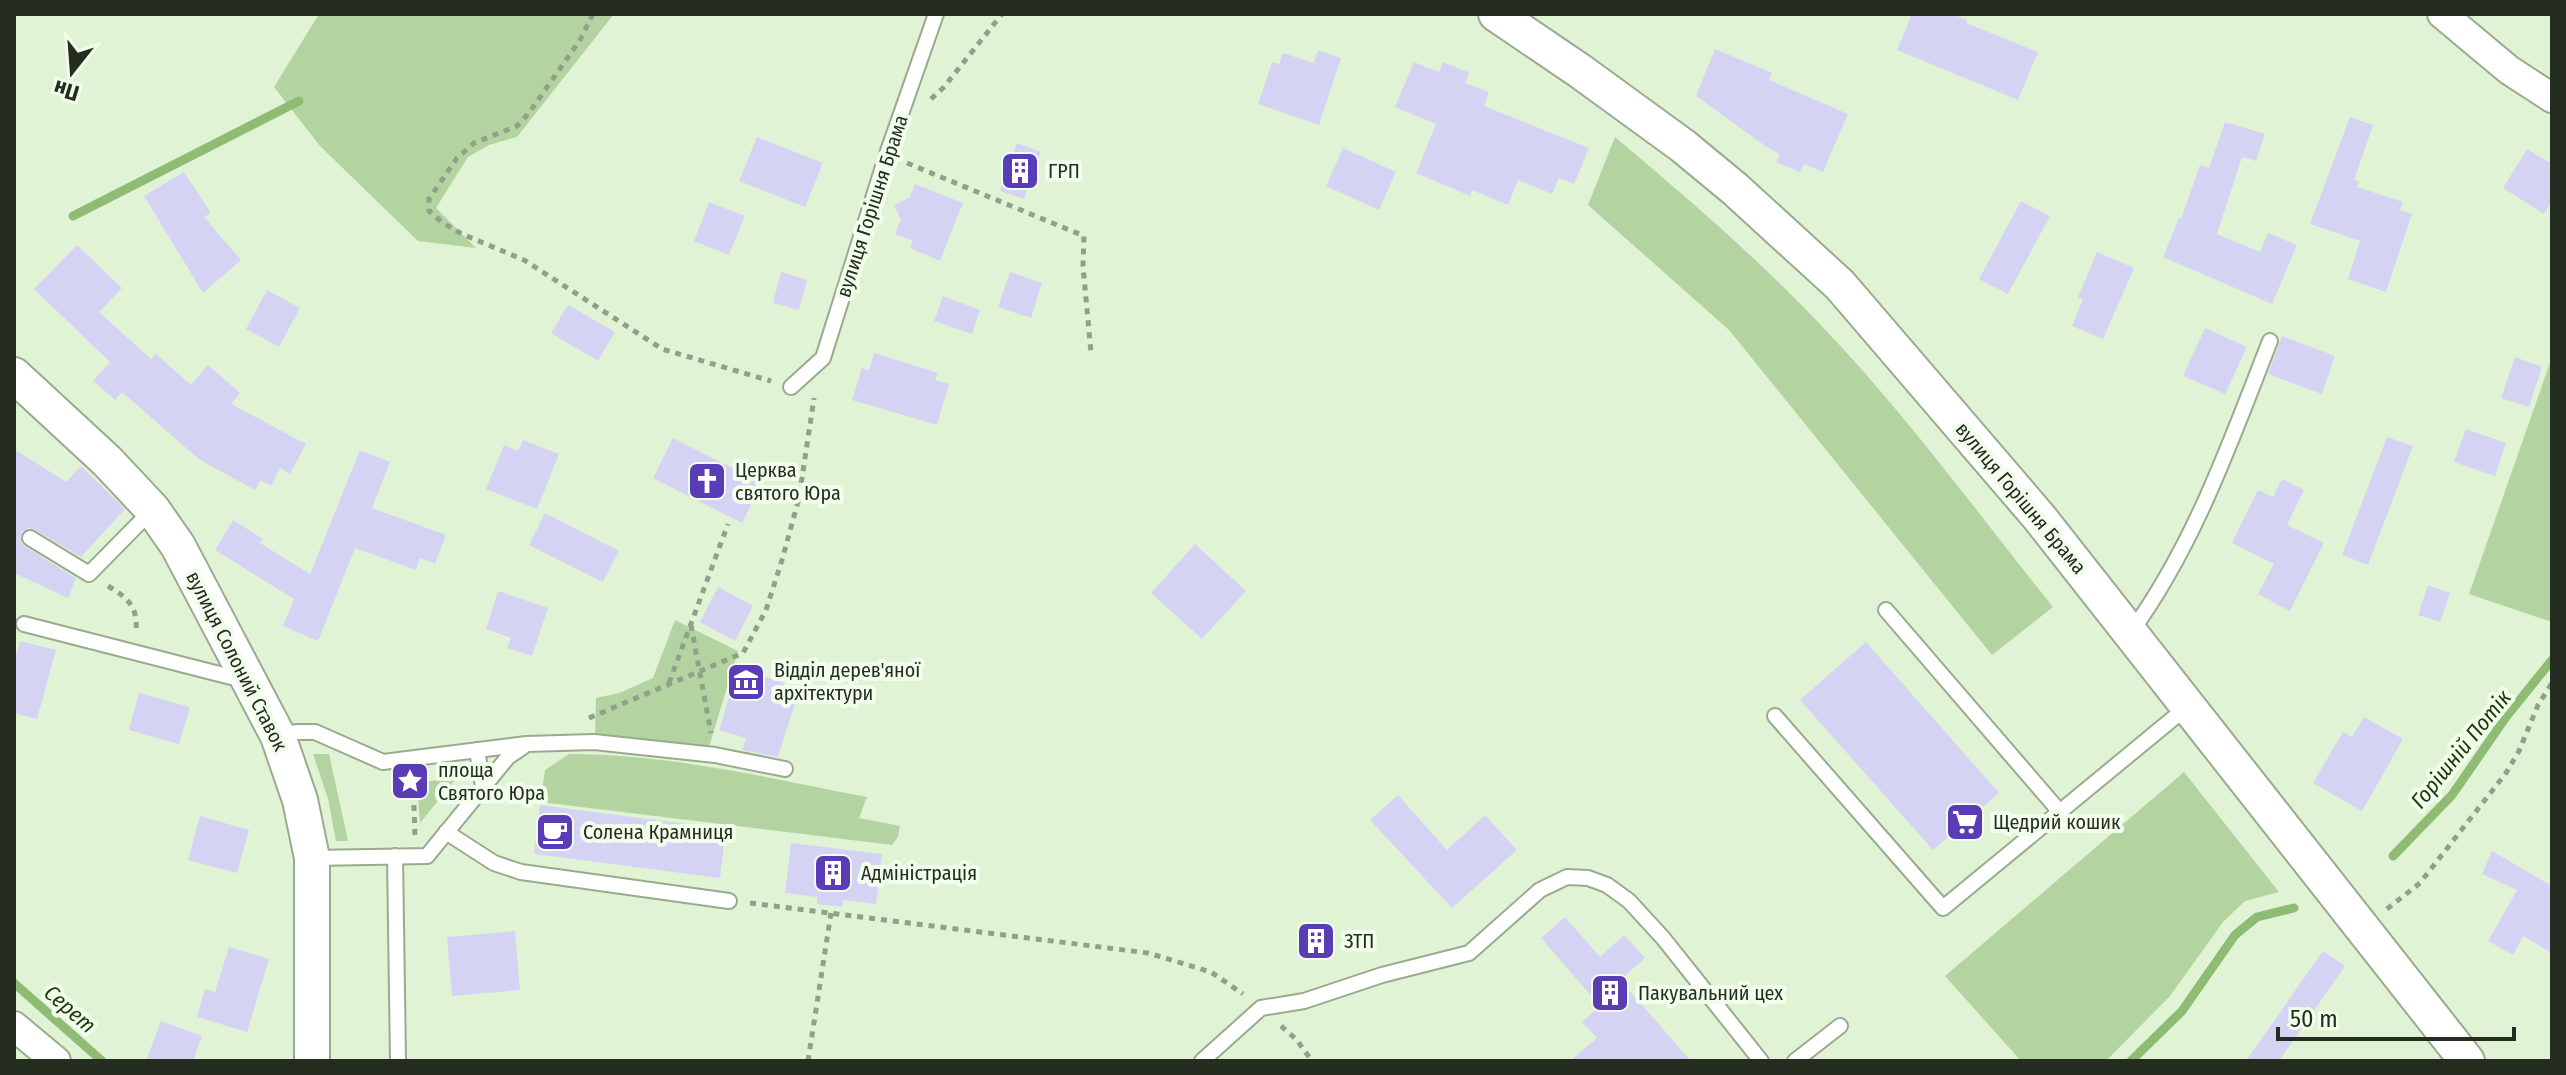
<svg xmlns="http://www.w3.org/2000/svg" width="2566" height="1075" viewBox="0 0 2566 1075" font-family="'Fira Sans Condensed',sans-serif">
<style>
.green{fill:#b3d4a1}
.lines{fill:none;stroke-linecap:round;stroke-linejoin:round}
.stream{stroke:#8fbc75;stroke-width:9}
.building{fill:#d5d3f4}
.service-casing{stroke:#99ab8f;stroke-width:18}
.minor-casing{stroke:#99ab8f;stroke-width:32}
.tertiary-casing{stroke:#99ab8f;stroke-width:38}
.path{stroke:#91a089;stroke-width:5;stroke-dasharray:6 6;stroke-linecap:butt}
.service{stroke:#fff;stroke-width:14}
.minor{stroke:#fff;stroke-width:28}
.tertiary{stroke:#fff;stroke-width:34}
.labels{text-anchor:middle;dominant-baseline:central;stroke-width:8;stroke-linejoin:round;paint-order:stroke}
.poi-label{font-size:20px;fill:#252d21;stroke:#f2feec;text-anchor:start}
.street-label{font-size:20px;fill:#252d21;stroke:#f2feec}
.water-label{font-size:22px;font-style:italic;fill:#1d3a06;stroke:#f2feec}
</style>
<rect width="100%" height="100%" fill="#e0f4d5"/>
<path class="green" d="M 319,14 L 614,14 L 517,137 L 489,145 L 468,157 L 436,208 L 476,248 L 418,241 L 320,146 L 274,87 Z
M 1615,137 C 1685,196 1754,255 1817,321 C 1903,410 1976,511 2053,607 L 1992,655 L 1729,330 L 1588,205 Z
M 2552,357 L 2552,622 L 2469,594 Z
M 675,620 L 738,651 L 709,747 L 595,736 L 596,698 L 619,693 L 653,678 Z
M 313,754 L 329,754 L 348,841 L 336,841 L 328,799 Z
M 569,754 C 669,754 769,778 867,797 L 859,818 L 900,826 L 898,837 L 892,845 L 540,802 L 545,770 Z
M 2184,772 L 2279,892 L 2245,901 L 2223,922 L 2170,996 L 2106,1061 L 2021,1061 L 1945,976 Z
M 453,778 L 455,780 L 420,823 L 417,783 Z"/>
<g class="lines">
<path class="stream" d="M 73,216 L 299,101
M 2393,856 L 2452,795 L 2506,717 L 2552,660
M 14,983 L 102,1061
M 2131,1061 L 2182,1011 L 2235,935 L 2257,917 L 2294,908"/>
</g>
<path class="building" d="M 1912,14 L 1952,14 L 1967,20 L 1966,23 L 2038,52 L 2018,100 L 1897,50 Z
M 1715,49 L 1772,73 L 1769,80 L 1848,114 L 1823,172 L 1804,164 L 1800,172 L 1776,162 L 1780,154 L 1768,148 L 1696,96 Z
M 1318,50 L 1341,58 L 1319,125 L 1258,104 L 1272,62 L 1279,64 L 1283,53 L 1314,63 Z
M 1414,62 L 1439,72 L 1443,62 L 1470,73 L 1465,83 L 1489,92 L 1484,106 L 1589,148 L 1574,184 L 1559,178 L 1552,194 L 1518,180 L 1508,205 L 1472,190 L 1470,196 L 1416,173 L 1436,124 L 1395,107 Z
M 2350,117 L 2373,125 L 2354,180 L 2359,181 L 2357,187 L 2403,202 L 2400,210 L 2412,214 L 2386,292 L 2348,279 L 2360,241 L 2310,224 Z
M 2225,122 L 2265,134 L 2256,161 L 2242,157 L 2217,234 L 2260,252 L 2268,233 L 2297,245 L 2272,304 L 2163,257 L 2179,218 L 2181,219 L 2200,165 L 2209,168 Z
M 757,137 L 823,163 L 805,207 L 739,181 Z
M 1017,143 L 1041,152 L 1024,199 L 1000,191 Z
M 1343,148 L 1396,172 L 1379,210 L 1326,186 Z
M 2527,149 L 2552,164 L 2552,201 L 2544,214 L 2503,188 Z
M 184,172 L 211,213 L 204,217 L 241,260 L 203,293 L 144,196 Z
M 915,184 L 963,203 L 940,261 L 910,248 L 913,241 L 895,234 L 901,219 L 894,205 L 909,198 Z
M 2021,201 L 2050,216 L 2008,294 L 1979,279 Z
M 709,202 L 745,216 L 729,255 L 694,241 Z
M 77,245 L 122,288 L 99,312 L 151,359 L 156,354 L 191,385 L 208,365 L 240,393 L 231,404 L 306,444 L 290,474 L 280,468 L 271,486 L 260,480 L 255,490 L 200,460 L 122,392 L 115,400 L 93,381 L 110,362 L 34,289 Z
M 2097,252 L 2134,268 L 2103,339 L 2072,326 L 2083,299 L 2078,297 Z
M 781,272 L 807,280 L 799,310 L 773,303 Z
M 1010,272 L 1042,283 L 1031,318 L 998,307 Z
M 267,290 L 300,308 L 279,347 L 246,329 Z
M 943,296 L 980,310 L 972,334 L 934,321 Z
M 568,305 L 615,332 L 598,361 L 551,333 Z
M 2205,328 L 2247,347 L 2225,394 L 2183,376 Z
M 2282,336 L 2335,356 L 2322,394 L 2268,374 Z
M 874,353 L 938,373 L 935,380 L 949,384 L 937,425 L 852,400 L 862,368 L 869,370 Z
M 2515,357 L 2542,367 L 2529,407 L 2501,398 Z
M 2466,429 L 2506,443 L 2495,476 L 2454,462 Z
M 2387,437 L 2413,446 L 2368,565 L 2342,555 Z
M 673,438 L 762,483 L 742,523 L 653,478 Z
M 523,440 L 559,454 L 537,509 L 486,489 L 504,445 L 518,451 Z
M 14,449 L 66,482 L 81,466 L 125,509 L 81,557 L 34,529 L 29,528 L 22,532 L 20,539 L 24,546 L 76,578 L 68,598 L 14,573 Z
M 360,450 L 390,462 L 372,508 L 446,535 L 435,564 L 420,558 L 416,570 L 355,548 L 318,641 L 283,626 L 294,599 L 215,550 L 233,520 L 263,539 L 260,543 L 310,574 Z
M 2282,479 L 2304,490 L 2287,525 L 2324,543 L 2290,611 L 2258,594 L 2274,564 L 2232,543 L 2258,490 L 2273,497 Z
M 545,513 L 619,551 L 603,582 L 529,545 Z
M 1195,544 L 1246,591 L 1202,639 L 1151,593 Z
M 2428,585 L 2450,593 L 2440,622 L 2418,615 Z
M 718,587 L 753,606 L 735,641 L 700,622 Z
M 498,591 L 548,608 L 532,656 L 507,648 L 511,638 L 486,629 Z
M 20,641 L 56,650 L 37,719 L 14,713 L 14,663 Z
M 1866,642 L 1999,793 L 1933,850 L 1800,700 Z
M 738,668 L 784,683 L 781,692 L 797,697 L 778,757 L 742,750 L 746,738 L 719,730 Z
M 139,693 L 190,707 L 179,744 L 129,730 Z
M 2364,717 L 2403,739 L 2362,811 L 2313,783 L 2343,732 L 2352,737 Z
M 1398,795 L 1447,850 L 1485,815 L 1517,850 L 1452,908 L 1370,820 Z
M 540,805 L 726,829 L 720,878 L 534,854 Z
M 200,816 L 249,830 L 237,873 L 188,860 Z
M 791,843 L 882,854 L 876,904 L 843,900 L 842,907 L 817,904 L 817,897 L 785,893 Z
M 2492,851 L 2552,886 L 2552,953 L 2523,936 L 2513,955 L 2488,941 L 2517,890 L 2482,874 Z
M 1565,917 L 1600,957 L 1624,935 L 1645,958 L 1620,980 L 1691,1061 L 1570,1061 L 1597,1038 L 1582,1022 L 1600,1006 L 1541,938 Z
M 1317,924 L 1334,943 L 1315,959 L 1298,940 Z
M 515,931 L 520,990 L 452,996 L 447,937 Z
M 229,947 L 269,959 L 247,1032 L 197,1017 L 205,989 L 215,992 Z
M 2323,951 L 2345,966 L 2279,1061 L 2246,1061 Z
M 161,1021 L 202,1036 L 193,1061 L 146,1061 Z"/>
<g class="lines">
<defs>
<path id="service" d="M 791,387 L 823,358 L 887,154 L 936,14
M 30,538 L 89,574 L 152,510
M 1886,610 L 2060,812
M 24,624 L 231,677 L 245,674
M 2131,632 C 2195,544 2231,440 2270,341
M 1775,716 L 1943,908 L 2187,707
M 278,736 L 296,732 L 315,732 L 383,762 L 526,744 L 594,742 L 715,755 L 785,769
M 477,750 L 483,787
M 446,832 L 494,863 L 521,872 L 729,901
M 395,856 L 398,1061
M 312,858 L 427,856 L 508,757 L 523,747
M 1202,1061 L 1261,1008 L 1304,1001 L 1382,975 L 1469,953 L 1540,890 L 1567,877 L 1588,878 L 1607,885 L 1629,901 L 1663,938 L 1761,1061
M 1795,1061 L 1840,1026"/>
<path id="minor" d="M 2442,14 L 2509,70 L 2552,98
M 14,1026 L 56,1061"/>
<path id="tertiary" d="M 1496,14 L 1580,71 L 1683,146 L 1735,189 L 1840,285 L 2039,517 L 2467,1061
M 14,375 L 107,461 L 153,510 L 178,546 L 278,736 L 300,800 L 312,858 L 312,1061"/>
</defs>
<use href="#service" class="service-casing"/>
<use href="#minor" class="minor-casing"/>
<use href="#tertiary" class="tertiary-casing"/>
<path class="path" d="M 593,14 L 580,40 L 529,113 L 517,126 L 474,143 L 457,158 L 429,199 L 429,211 L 443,223 L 462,234 L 524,260 L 662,349 L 771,381
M 931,99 L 944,87 L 1002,14
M 907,163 L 1084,236 L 1083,266 L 1091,353
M 108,586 C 128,598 138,607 136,631
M 691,625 L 711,733
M 669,683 L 728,524
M 589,718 L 743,653 L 766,610 L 782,560 L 799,498 L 814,398
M 413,781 L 415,835
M 750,903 L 1148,953 L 1211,972 L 1243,994
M 2387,909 L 2420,883 L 2506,773 L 2519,751 L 2538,705 L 2552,683
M 1281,1026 L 1296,1039 L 1312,1061
M 808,1061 L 831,913"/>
<use href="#service" class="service"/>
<use href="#minor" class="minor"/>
<use href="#tertiary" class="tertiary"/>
</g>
<defs>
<symbol id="building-square" viewBox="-11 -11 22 22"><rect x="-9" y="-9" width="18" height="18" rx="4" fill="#5a3db6" stroke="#f2feec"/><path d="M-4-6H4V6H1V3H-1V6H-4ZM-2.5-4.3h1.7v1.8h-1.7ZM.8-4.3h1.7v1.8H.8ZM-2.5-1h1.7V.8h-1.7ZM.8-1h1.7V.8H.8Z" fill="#fff"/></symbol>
<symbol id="church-square" viewBox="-11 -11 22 22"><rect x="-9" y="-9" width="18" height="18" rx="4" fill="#5a3db6" stroke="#f2feec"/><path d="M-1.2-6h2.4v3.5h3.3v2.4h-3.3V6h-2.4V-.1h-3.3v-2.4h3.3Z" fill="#fff"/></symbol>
<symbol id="museum-square" viewBox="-11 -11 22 22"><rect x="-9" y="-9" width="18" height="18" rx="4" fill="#5a3db6" stroke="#f2feec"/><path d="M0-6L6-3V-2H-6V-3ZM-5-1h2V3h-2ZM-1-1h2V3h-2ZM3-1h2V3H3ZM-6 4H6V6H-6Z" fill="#fff"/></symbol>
<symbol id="sight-square" viewBox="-11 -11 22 22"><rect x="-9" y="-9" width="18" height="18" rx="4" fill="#5a3db6" stroke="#f2feec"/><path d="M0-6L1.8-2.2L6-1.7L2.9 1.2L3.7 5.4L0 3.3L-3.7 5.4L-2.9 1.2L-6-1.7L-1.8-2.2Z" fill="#fff"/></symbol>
<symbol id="supermarket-square" viewBox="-11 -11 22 22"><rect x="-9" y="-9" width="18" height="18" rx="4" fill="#5a3db6" stroke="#f2feec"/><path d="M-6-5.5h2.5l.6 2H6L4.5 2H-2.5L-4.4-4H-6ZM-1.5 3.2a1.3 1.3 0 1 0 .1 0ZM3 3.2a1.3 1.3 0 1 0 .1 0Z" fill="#fff"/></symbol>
<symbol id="cafe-square" viewBox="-11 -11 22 22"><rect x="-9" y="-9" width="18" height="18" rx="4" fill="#5a3db6" stroke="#f2feec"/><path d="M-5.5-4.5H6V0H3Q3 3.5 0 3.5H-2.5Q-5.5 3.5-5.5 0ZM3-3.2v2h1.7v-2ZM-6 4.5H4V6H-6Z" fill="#fff"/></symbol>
</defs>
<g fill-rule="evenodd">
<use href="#building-square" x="998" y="149" width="44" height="44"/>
<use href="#church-square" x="685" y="459" width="44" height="44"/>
<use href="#museum-square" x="724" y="660" width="44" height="44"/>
<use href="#sight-square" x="388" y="759" width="44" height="44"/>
<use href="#supermarket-square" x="1943" y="800" width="44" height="44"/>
<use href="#cafe-square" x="533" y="810" width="44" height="44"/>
<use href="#building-square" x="811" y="851" width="44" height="44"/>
<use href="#building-square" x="1294" y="919" width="44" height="44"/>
<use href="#building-square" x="1588" y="971" width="44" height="44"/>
</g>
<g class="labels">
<g class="poi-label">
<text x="1048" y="171">ГРП</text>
<text x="735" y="470">Церква<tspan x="735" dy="23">святого Юра</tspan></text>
<text x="774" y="670">Відділ дерев'яної<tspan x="774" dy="23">архітектури</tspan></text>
<text x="438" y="770">площа<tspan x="438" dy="23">Святого Юра</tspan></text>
<text x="1993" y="822">Щедрий кошик</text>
<text x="583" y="832">Солена Крамниця</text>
<text x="861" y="873">Адміністрація</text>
<text x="1344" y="941">ЗТП</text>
<text x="1638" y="993">Пакувальний цех</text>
</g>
<g class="street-label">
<text transform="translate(872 206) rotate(-72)">вулиця Горішня Брама</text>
<text transform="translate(2021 498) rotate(50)">вулиця Горішня Брама</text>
<text transform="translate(237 661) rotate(63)">вулиця Солоний Ставок</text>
</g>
<g class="water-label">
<text transform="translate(2461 749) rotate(-51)">Горішній Потік</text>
<text transform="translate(70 1009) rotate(41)">Серет</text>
</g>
</g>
<rect width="2566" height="1075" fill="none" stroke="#252d21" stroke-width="32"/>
<g transform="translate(72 72) rotate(197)" stroke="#f2feec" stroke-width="6" paint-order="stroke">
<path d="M0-6L14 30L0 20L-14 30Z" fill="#252d21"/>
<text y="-12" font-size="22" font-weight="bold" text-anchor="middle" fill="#252d21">Пн</text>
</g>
<path d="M2278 1027v12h236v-12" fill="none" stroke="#252d21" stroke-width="4"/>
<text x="2290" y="1027" font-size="24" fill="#252d21" stroke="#f2feec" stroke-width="6" paint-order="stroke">50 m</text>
</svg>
